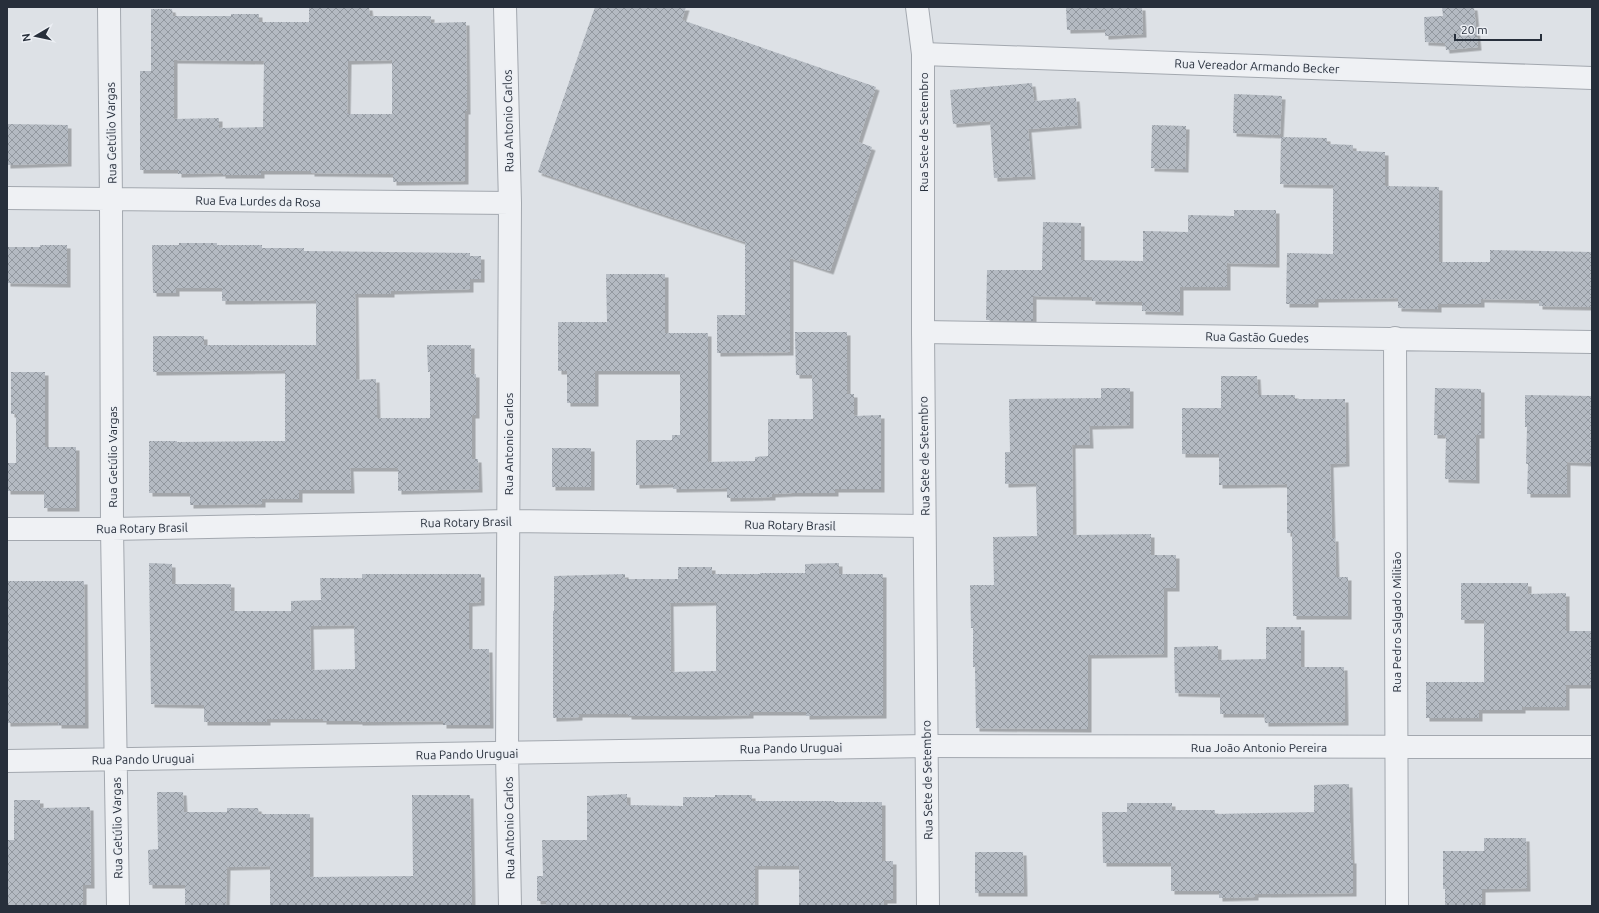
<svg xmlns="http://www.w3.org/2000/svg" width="1599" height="913" viewBox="0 0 1599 913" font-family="Ubuntu,sans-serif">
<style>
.building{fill:url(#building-cross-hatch);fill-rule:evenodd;filter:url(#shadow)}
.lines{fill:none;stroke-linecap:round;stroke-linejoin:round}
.minor-casing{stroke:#a3a8af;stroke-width:24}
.tertiary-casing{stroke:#a3a8af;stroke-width:24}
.minor{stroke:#eff1f4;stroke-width:22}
.tertiary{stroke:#eff1f4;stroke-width:22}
.labels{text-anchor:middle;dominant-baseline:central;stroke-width:3;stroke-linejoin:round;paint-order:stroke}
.street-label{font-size:12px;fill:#272f3b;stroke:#eceff4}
</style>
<defs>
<pattern id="building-cross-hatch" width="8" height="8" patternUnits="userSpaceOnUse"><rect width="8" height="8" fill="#b4bac2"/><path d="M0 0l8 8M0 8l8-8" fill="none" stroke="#92989f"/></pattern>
<filter id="shadow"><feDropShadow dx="3.5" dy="3.5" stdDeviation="0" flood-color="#0004"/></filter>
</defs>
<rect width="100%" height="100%" fill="#dde1e6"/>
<path class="building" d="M 309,7 L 369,7 L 370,16 L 431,16 L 431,23 L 466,22 L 467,111 L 465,111 L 465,181 L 393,182 L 393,174 L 311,173 L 311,171 L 261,171 L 261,175 L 222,175 L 222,173 L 178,174 L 178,170 L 140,170 L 140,71 L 151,71 L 151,9 L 172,9 L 173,16 L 231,16 L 231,14 L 259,14 L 259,22 L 309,22 ZM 174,60 L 264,61 L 263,127 L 219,128 L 219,118 L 174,119 ZM 392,60 L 392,114 L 347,114 L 348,61 Z
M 595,7 L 686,7 L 682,20 L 876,87 L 858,142 L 872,147 L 830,271 L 790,258 L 790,352 L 717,353 L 717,315 L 745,315 L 745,242 L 538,172 Z
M 1066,7 L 1142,7 L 1143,34 L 1105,36 L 1105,29 L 1067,30 Z
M 1442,7 L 1474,7 L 1478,47 L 1446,50 L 1445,43 L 1425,42 L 1424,17 L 1443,16 Z
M 1032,83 L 1034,101 L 1076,98 L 1078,125 L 1028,129 L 1032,176 L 994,178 L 990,121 L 953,124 L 950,90 Z
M 1234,94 L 1282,96 L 1280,135 L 1233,133 Z
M 7,124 L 68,125 L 68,163 L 7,165 Z
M 1152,125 L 1186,126 L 1185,169 L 1151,168 Z
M 1281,137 L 1327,138 L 1327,144 L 1353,145 L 1353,151 L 1385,152 L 1385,186 L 1439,187 L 1439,262 L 1490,262 L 1490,250 L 1592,252 L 1592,307 L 1539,306 L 1539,300 L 1481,299 L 1481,304 L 1438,304 L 1438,309 L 1398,308 L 1398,298 L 1315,299 L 1315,304 L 1286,304 L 1287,253 L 1333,254 L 1333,185 L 1280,184 Z
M 1234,210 L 1276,210 L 1276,264 L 1227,263 L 1227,287 L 1180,287 L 1180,312 L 1142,311 L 1142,302 L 1092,301 L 1092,297 L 1033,296 L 1033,321 L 986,320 L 987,270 L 1042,270 L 1043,222 L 1081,223 L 1081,260 L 1143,261 L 1143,231 L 1188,232 L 1188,215 L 1234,216 Z
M 179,243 L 217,243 L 217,245 L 262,245 L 262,248 L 304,248 L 304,251 L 470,253 L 470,256 L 481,256 L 481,279 L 470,279 L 470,289 L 391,291 L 391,294 L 355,294 L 356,380 L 376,379 L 377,418 L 430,418 L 430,372 L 428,372 L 427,345 L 471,345 L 471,374 L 476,374 L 476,415 L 472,415 L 472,459 L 478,459 L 479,489 L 398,491 L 398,468 L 350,468 L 351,490 L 299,490 L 299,499 L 262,499 L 262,504 L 190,505 L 190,493 L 149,493 L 149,441 L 177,441 L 177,442 L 285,441 L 285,370 L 153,372 L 153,336 L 204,336 L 204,345 L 316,345 L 316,300 L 222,301 L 222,288 L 176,288 L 176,293 L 153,293 L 152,245 L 179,245 Z
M 40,245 L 67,245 L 67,284 L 7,283 L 7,247 L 40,247 Z
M 606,274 L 665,274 L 665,333 L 708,333 L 708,462 L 755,461 L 755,457 L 768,456 L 768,419 L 813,419 L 812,375 L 796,375 L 795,332 L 847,332 L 847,394 L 854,394 L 854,416 L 881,415 L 881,489 L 835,489 L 835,493 L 792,493 L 772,494 L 772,497 L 727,498 L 727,488 L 673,489 L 673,484 L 636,485 L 636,440 L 672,440 L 672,435 L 680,435 L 680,371 L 595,371 L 595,403 L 567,403 L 567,371 L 558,371 L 558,322 L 607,322 Z
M 11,372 L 45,372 L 45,447 L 76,447 L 76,508 L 44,508 L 44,491 L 7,491 L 7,463 L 16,463 L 16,414 L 11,414 Z
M 1221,376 L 1257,376 L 1258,395 L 1295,395 L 1295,399 L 1345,399 L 1346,463 L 1330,464 L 1332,538 L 1335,538 L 1336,577 L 1348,577 L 1348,616 L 1293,616 L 1292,533 L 1287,533 L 1287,484 L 1219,485 L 1219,454 L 1182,454 L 1182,408 L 1221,408 Z
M 1101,388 L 1130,388 L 1130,425 L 1089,426 L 1090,445 L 1072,445 L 1073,535 L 1151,534 L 1151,555 L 1176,555 L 1176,588 L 1164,588 L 1164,654 L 1088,655 L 1088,729 L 976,728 L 975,667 L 973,667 L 973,628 L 971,628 L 970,585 L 994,585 L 993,537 L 1037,536 L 1036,483 L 1005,484 L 1005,452 L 1010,452 L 1009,399 L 1101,398 Z
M 1435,388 L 1481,389 L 1481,435 L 1476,435 L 1476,480 L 1445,479 L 1446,435 L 1434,435 Z
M 1525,395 L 1592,396 L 1592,463 L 1567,462 L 1567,494 L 1527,494 L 1528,464 L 1526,464 L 1527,427 L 1525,427 Z
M 552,448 L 591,448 L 591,487 L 552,487 Z
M 149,563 L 172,564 L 172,584 L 231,584 L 231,611 L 291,611 L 291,601 L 321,600 L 320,578 L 362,578 L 362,574 L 481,574 L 481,602 L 469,603 L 469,649 L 489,649 L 490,725 L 443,725 L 443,721 L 359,722 L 359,721 L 323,721 L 323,719 L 267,719 L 267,722 L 204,722 L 204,705 L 151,704 ZM 354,625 L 355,669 L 311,670 L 310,626 Z
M 839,563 L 839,574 L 883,574 L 883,715 L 806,716 L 806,712 L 750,712 L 750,715 L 710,716 L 628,716 L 628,714 L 579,714 L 579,717 L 553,718 L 553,611 L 554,611 L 554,576 L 625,574 L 625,579 L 678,579 L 678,567 L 712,567 L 712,574 L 760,574 L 760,573 L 805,573 L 805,564 ZM 716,602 L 716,671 L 671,672 L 670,603 Z
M 7,581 L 84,581 L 85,725 L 58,725 L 58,722 L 7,723 Z
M 1461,583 L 1528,583 L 1528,594 L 1566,593 L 1566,631 L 1592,631 L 1592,685 L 1566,685 L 1566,707 L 1522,707 L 1522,710 L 1479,710 L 1479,718 L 1426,718 L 1426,682 L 1484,682 L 1484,620 L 1461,620 Z
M 1266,627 L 1301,627 L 1301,667 L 1344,667 L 1345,722 L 1265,723 L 1264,714 L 1220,714 L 1220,694 L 1175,693 L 1174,647 L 1218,646 L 1218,660 L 1266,659 Z
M 1349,784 L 1351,860 L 1353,860 L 1353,893 L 1255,894 L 1255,897 L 1219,898 L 1219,891 L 1171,891 L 1171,863 L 1103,863 L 1102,812 L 1127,812 L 1127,803 L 1172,803 L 1172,810 L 1215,810 L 1215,814 L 1314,812 L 1314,785 Z
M 157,792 L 183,792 L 184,812 L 227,812 L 227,808 L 258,808 L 259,814 L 310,814 L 310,877 L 413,876 L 412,795 L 470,795 L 472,906 L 270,906 L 270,866 L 227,867 L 226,906 L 185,906 L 185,885 L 149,885 L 148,850 L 158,849 Z
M 627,794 L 627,805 L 683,806 L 683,797 L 715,797 L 715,795 L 752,795 L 752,801 L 834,801 L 834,802 L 882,802 L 882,861 L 893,861 L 893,900 L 884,900 L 884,906 L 799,906 L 799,866 L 755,866 L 755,906 L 546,906 L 546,901 L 537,901 L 537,876 L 543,876 L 542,840 L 587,840 L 587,796 Z
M 14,800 L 40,800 L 40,808 L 90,807 L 91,885 L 83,885 L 83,906 L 7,906 L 7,840 L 14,840 Z
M 1484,838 L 1526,838 L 1527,888 L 1482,889 L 1482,906 L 1445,906 L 1445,889 L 1443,889 L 1443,851 L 1484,851 Z
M 975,852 L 1023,852 L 1024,893 L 975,893 Z"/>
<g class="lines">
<defs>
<path id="minor" d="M 109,7 L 111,200 L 112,529 L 118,906
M 505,7 L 510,203 L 507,753 L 510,906
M 923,54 L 1592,78
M 7,198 L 510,203
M 923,332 L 1592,342
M 1395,338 L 1397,906
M 7,529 L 112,529 L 508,521 L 924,526
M 7,761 L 927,746 L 1592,747"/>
<path id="tertiary" d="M 917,7 L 923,54 L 923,332 L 928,906"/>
</defs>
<use href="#minor" class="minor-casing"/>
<use href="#tertiary" class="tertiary-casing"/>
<use href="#minor" class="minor"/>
<use href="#tertiary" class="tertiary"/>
</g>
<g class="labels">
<g class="street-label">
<text transform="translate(1257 66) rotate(2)">Rua Vereador Armando Becker</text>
<text transform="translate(508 121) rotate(-91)">Rua Antonio Carlos</text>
<text transform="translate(923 132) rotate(-90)">Rua Sete de Setembro</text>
<text transform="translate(111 133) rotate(-91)">Rua Getúlio Vargas</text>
<text transform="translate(258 201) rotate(1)">Rua Eva Lurdes da Rosa</text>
<text transform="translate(1257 337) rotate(1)">Rua Gastão Guedes</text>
<text transform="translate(508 444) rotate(-90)">Rua Antonio Carlos</text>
<text transform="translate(924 456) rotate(-91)">Rua Sete de Setembro</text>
<text transform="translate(112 457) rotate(-90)">Rua Getúlio Vargas</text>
<text transform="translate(466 522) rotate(-1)">Rua Rotary Brasil</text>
<text transform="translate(790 525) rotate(1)">Rua Rotary Brasil</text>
<text transform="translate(142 528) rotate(-1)">Rua Rotary Brasil</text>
<text transform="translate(1396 622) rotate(-90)">Rua Pedro Salgado Militão</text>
<text x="1259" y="747">Rua João Antonio Pereira</text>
<text transform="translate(791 748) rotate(-1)">Rua Pando Uruguai</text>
<text transform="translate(467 754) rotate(-1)">Rua Pando Uruguai</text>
<text transform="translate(143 759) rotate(-1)">Rua Pando Uruguai</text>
<text transform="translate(927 780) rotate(-91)">Rua Sete de Setembro</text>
<text transform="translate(117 828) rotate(-91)">Rua Getúlio Vargas</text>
<text transform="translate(509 828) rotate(-91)">Rua Antonio Carlos</text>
</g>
</g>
<rect width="1599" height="913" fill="none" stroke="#272f3b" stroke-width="16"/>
<g transform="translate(36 36) rotate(261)" stroke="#eceff4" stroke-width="3" paint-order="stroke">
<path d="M0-3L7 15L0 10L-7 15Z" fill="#272f3b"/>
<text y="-6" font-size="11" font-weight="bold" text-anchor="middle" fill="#272f3b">N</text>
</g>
<path d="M1455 34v6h86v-6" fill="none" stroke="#272f3b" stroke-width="2"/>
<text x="1461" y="34" font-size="12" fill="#272f3b" stroke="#eceff4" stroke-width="3" paint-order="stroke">20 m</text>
</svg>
